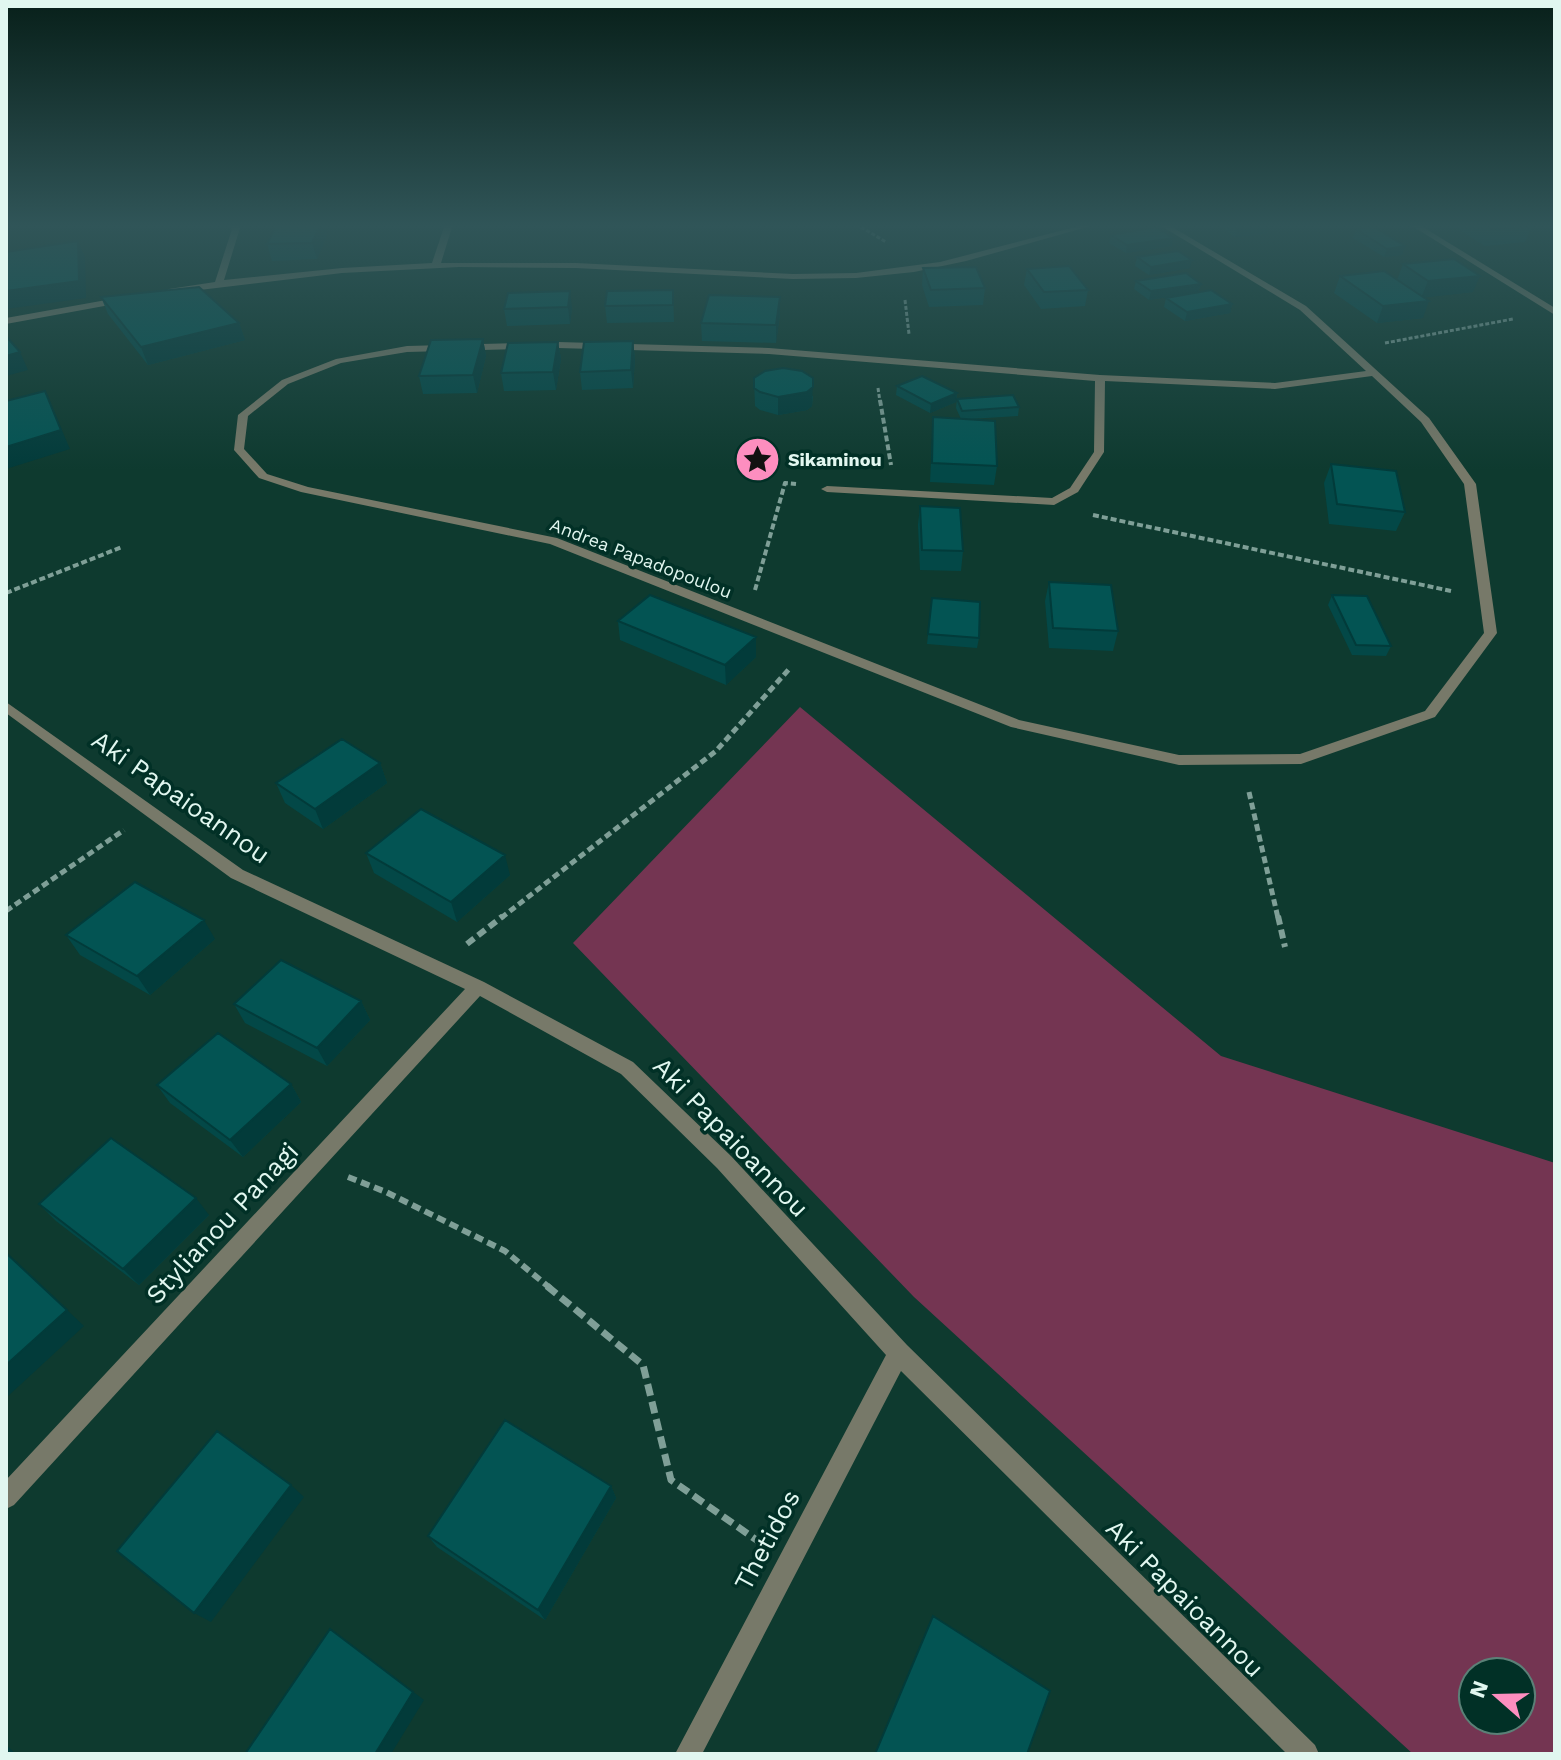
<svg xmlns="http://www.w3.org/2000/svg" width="1561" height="1760" viewBox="0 0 1561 1760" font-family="'Work Sans',sans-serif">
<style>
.green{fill:#743552;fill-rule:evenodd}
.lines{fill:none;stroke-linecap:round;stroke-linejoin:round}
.path-far4{stroke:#7f9f97;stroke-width:3;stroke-dasharray:4 2;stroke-linecap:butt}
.path-far3{stroke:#7f9f97;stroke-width:4;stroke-dasharray:6 3;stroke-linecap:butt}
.path-far2{stroke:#7f9f97;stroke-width:5;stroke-dasharray:7 4;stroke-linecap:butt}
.path-far1{stroke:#7f9f97;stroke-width:6;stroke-dasharray:9 5;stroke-linecap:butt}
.path{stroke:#7f9f97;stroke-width:7;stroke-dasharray:12 6;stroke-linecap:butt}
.street{fill:#777969;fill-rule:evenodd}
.wall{fill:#034847}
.shaded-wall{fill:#023b3a}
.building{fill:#035453;stroke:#023b3a;stroke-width:2}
.labels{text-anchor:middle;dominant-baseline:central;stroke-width:7;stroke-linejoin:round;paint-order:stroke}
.far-poi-label{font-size:18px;font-weight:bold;fill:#e1f7f0;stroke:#013026;text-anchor:start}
.far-street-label{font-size:18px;fill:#e1f7f0;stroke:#013026}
.near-street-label{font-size:26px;fill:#e1f7f0;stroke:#013026}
</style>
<rect width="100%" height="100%" fill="#0e3a2f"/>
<path class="green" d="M 800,707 L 1221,1056 L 1555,1163 L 1555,1754 L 1413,1754 L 914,1297 L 573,943 ZM 1473,1672 L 1521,1672 L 1521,1720 L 1473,1720 Z"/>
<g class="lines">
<path class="path-far4" d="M 856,224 L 886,242
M 905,300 L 909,334
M 1385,343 L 1513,319
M 878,388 L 880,402"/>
<path class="path-far3" d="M 880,400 L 891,465
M 1093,515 L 1451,591
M 755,590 L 785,483 L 796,484
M 6,593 L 122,547"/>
<path class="path-far2" d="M 1249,792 L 1278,918
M 6,911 L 124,830
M 501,918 L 716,751 L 790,668"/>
<path class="path-far1" d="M 1278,916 L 1285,947
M 467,944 L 503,916
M 348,1177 L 386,1192 L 505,1251 L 550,1288"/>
<path class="path" d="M 547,1286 L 643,1365 L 671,1480 L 758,1541"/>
<path class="street" d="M 227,224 L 235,224 L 240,228 L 224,280 L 342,268 L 432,263 L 445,224 L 453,224 L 441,263 L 576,263 L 793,274 L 856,273 L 940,262 L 1087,224 L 1098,224 L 966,261 L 914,272 L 856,278 L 793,279 L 576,268 L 459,267 L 342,273 L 166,294 L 165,292 L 169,289 L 215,282 L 232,229 Z
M 1158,224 L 1167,224 L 1306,306 L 1429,418 L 1476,484 L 1497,633 L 1435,717 L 1301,764 L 1179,765 L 1011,727 L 550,544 L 301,492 L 259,478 L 234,450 L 238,415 L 282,380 L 336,359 L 407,346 L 558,342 L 769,348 L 1100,375 L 1275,383 L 1366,371 L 1300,310 ZM 558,348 L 769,354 L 1095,381 L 1094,452 L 1070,488 L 1052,498 L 827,486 L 821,489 L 827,492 L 1054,505 L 1078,492 L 1104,452 L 1105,381 L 1275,389 L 1372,376 L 1421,422 L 1464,484 L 1484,633 L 1425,711 L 1300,754 L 1179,755 L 1019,720 L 557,538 L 308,487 L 267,474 L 244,449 L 248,416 L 288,384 L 341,363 L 407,352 Z
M 1409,224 L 1418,224 L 1555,308 L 1555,315 Z
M 123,297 L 126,298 L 126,302 L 6,324 L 6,318 Z
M 6,702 L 243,870 L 484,982 L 633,1062 L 731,1156 L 907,1345 L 1315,1745 L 1319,1754 L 1287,1754 L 901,1371 L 702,1754 L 675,1754 L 886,1355 L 717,1168 L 621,1074 L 480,996 L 14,1505 L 6,1509 L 6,1480 L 465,989 L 231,878 L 6,713 Z"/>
</g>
<path class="wall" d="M 269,224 L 324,224 L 327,235 L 317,259 L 272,261 L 267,244 L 277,224 Z
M 1218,224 L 1270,224 L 1267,234 L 1235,237 Z
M 1450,224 L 1528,224 L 1532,226 L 1525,242 L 1485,246 Z
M 1356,229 L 1405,246 L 1402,255 L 1384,257 L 1353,238 Z
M 1111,235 L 1172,246 L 1126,253 L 1109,243 Z
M 1137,257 L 1190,268 L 1149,275 L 1135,266 Z
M 1403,264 L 1473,292 L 1424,297 L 1423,318 L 1377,323 L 1334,293 L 1340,276 L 1397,280 Z
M 923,268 L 985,288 L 983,305 L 929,307 L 922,285 Z
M 1027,269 L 1088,290 L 1085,306 L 1041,309 L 1024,285 Z
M 1136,281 L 1201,284 L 1198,292 L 1149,300 L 1134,289 Z
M 673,290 L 674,322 L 607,323 L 605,306 Z
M 508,293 L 572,308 L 570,324 L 507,326 L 504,309 Z
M 101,297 L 239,323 L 245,340 L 148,365 L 108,314 Z
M 1166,298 L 1232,304 L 1230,313 L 1185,321 L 1164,307 Z
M 780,314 L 776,343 L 702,341 L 701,323 Z
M 483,339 L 486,356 L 477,393 L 423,394 L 419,376 Z
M 633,341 L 635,359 L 633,388 L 582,390 L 580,372 Z
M 558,342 L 561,359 L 556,390 L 504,391 L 501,373 Z
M 754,378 L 813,396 L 812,406 L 807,410 L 778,415 L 760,410 L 755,406 Z
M 897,386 L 957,393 L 956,402 L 930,413 L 896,395 Z
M 957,399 L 1019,407 L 1018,416 L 970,419 L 997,466 L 994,485 L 930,482 L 933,417 L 961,419 L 956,408 Z
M 1331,464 L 1405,512 L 1396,531 L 1329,524 L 1324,483 Z
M 920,506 L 963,551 L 961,571 L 920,570 L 918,525 Z
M 1049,582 L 1118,631 L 1113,651 L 1049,648 L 1045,601 Z
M 1332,595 L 1391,646 L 1386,656 L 1352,655 L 1328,605 Z
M 932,598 L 979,638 L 977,648 L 927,644 Z
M 618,621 L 756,657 L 726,685 L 620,640 Z
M 380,763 L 387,783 L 323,829 L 285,803 L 276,783 Z
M 366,853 L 510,875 L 457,922 L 374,873 Z
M 66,935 L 215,939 L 150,995 L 80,955 Z
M 361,1001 L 370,1020 L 327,1066 L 245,1023 L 234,1004 Z
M 291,1084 L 301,1102 L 243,1157 L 170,1103 L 157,1085 Z
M 39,1204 L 209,1215 L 139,1285 L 56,1221 Z
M 611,1486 L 616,1498 L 545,1620 L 437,1547 L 428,1536 Z"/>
<path class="shaded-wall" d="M 321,224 L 324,224 L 327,235 L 317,259 L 312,243 Z
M 1238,224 L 1270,224 L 1267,234 L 1235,237 Z
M 1173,238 L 1172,246 L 1126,253 L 1127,245 Z
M 78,241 L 85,257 L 86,298 L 6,309 L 6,291 Z
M 1405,246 L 1402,255 L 1384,257 L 1387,249 Z
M 1192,260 L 1190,268 L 1149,275 L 1151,267 Z
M 1480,276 L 1473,292 L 1421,298 L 1428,281 Z
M 1201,284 L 1198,292 L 1149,300 L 1151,291 Z
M 570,291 L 572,308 L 570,324 L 568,307 Z
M 780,297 L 780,314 L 776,343 L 776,325 Z
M 1429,301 L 1423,318 L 1377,323 L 1383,306 Z
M 1232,304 L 1230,313 L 1185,321 L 1187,312 Z
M 239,323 L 245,340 L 148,365 L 141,347 Z
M 483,339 L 486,356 L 477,393 L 473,375 Z
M 633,341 L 635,359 L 633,388 L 631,370 Z
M 558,342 L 561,359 L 556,390 L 553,372 Z
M 20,352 L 28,370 L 6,376 L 6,356 Z
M 813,378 L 812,406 L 807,410 L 778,415 L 778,397 Z
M 45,391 L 70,449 L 6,469 L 6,447 Z
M 957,393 L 956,402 L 930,413 L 931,404 Z
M 756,637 L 756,657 L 726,685 L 725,665 Z
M 380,763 L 387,783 L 323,829 L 315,809 Z
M 505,855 L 510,875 L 457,922 L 451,902 Z
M 204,920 L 215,939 L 150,995 L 137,976 Z
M 361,1001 L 370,1020 L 327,1066 L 317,1048 Z
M 291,1084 L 301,1102 L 243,1157 L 230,1140 Z
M 196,1198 L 209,1215 L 139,1285 L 123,1269 Z
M 6,1252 L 84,1326 L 7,1397 L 6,1396 Z
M 291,1485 L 304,1497 L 211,1622 L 194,1613 Z
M 611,1486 L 616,1498 L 545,1620 L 538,1610 Z
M 330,1629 L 424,1700 L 391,1754 L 375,1754 Z
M 6,1745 L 16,1754 L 6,1754 Z"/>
<path class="building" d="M 277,224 L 321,224 L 312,243 L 267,244 Z
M 1482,224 L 1528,224 L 1532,226 L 1492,229 Z
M 1156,227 L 1173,238 L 1127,245 L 1111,235 Z
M 1374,227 L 1405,246 L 1387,249 L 1356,229 Z
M 78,241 L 79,281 L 6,291 L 6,252 Z
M 1178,251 L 1192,260 L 1151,267 L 1137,257 Z
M 1454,259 L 1480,276 L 1428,281 L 1403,264 Z
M 1069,266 L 1088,290 L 1044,292 L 1027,269 Z
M 976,267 L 985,288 L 931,290 L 923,268 Z
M 1384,271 L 1429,301 L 1383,306 L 1340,276 Z
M 1186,273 L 1201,284 L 1151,291 L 1136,281 Z
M 199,287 L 239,323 L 141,347 L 101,297 Z
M 673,290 L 673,305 L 605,306 L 607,291 Z
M 1211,290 L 1232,304 L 1187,312 L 1166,298 Z
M 570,291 L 568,307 L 504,309 L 508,293 Z
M 709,295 L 780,297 L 776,325 L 701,323 Z
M 6,336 L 20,352 L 6,356 Z
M 483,339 L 473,375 L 419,376 L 431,340 Z
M 633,341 L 631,370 L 580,372 L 584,342 Z
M 558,342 L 553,372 L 501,373 L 508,343 Z
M 783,368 L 802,371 L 813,378 L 813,387 L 807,392 L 778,397 L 760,392 L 754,388 L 754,378 L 765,371 Z
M 922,376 L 957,393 L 931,404 L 897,386 Z
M 45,391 L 61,430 L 6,447 L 6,401 Z
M 1013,395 L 1019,407 L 962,411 L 957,399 Z
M 933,417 L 995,421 L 997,466 L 932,463 Z
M 1331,464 L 1396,471 L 1405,512 L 1337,504 Z
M 920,506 L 960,508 L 963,551 L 922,550 Z
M 1049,582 L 1111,585 L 1118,631 L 1053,628 Z
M 650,595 L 756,637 L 725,665 L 618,621 Z
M 1332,595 L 1367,596 L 1391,646 L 1356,645 Z
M 932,598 L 980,602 L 979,638 L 928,634 Z
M 342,739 L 380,763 L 315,809 L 276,783 Z
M 421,809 L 505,855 L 451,902 L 366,853 Z
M 135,882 L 204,920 L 137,976 L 66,935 Z
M 281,960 L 361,1001 L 317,1048 L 234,1004 Z
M 218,1033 L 291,1084 L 230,1140 L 157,1085 Z
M 111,1138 L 196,1198 L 123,1269 L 39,1204 Z
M 6,1253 L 67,1310 L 6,1365 Z
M 505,1420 L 611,1486 L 538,1610 L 428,1536 Z
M 217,1431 L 291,1485 L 194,1613 L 117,1551 Z
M 933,1616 L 1050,1691 L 1027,1754 L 875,1754 Z
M 330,1629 L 413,1692 L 375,1754 L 245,1754 Z"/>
<linearGradient id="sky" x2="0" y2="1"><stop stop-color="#08201a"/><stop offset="0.48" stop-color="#305558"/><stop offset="1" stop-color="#305558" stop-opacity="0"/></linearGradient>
<rect width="1561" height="470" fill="url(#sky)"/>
<defs>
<symbol id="sight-disc" viewBox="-11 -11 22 22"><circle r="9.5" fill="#fd8ebf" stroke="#013026"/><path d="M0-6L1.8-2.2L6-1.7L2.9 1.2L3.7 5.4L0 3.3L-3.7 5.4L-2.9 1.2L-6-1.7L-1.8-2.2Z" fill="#111"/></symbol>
</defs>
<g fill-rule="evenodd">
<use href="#sight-disc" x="732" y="434" width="51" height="51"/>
</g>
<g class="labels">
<g class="far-poi-label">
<text x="788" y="459">Sikaminou</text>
</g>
<g class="far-street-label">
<text transform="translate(641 558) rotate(21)">Andrea Papadopoulou</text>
</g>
<g class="near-street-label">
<text transform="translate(181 797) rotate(35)">Aki Papaioannou</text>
<text transform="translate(731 1137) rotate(46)">Aki Papaioannou</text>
<text transform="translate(222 1223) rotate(-47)">Stylianou Panagi</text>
<text transform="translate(767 1540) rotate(-62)">Thetidos</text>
<text transform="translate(1185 1598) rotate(45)">Aki Papaioannou</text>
</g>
</g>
<rect width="1561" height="1760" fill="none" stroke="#e1f7f0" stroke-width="16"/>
<g transform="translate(1497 1696) rotate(290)"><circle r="38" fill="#013026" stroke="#5b8077" stroke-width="2"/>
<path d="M0-6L14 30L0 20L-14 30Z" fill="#fd8ebf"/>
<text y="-12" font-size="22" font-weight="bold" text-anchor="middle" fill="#e1f7f0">N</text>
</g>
</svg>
